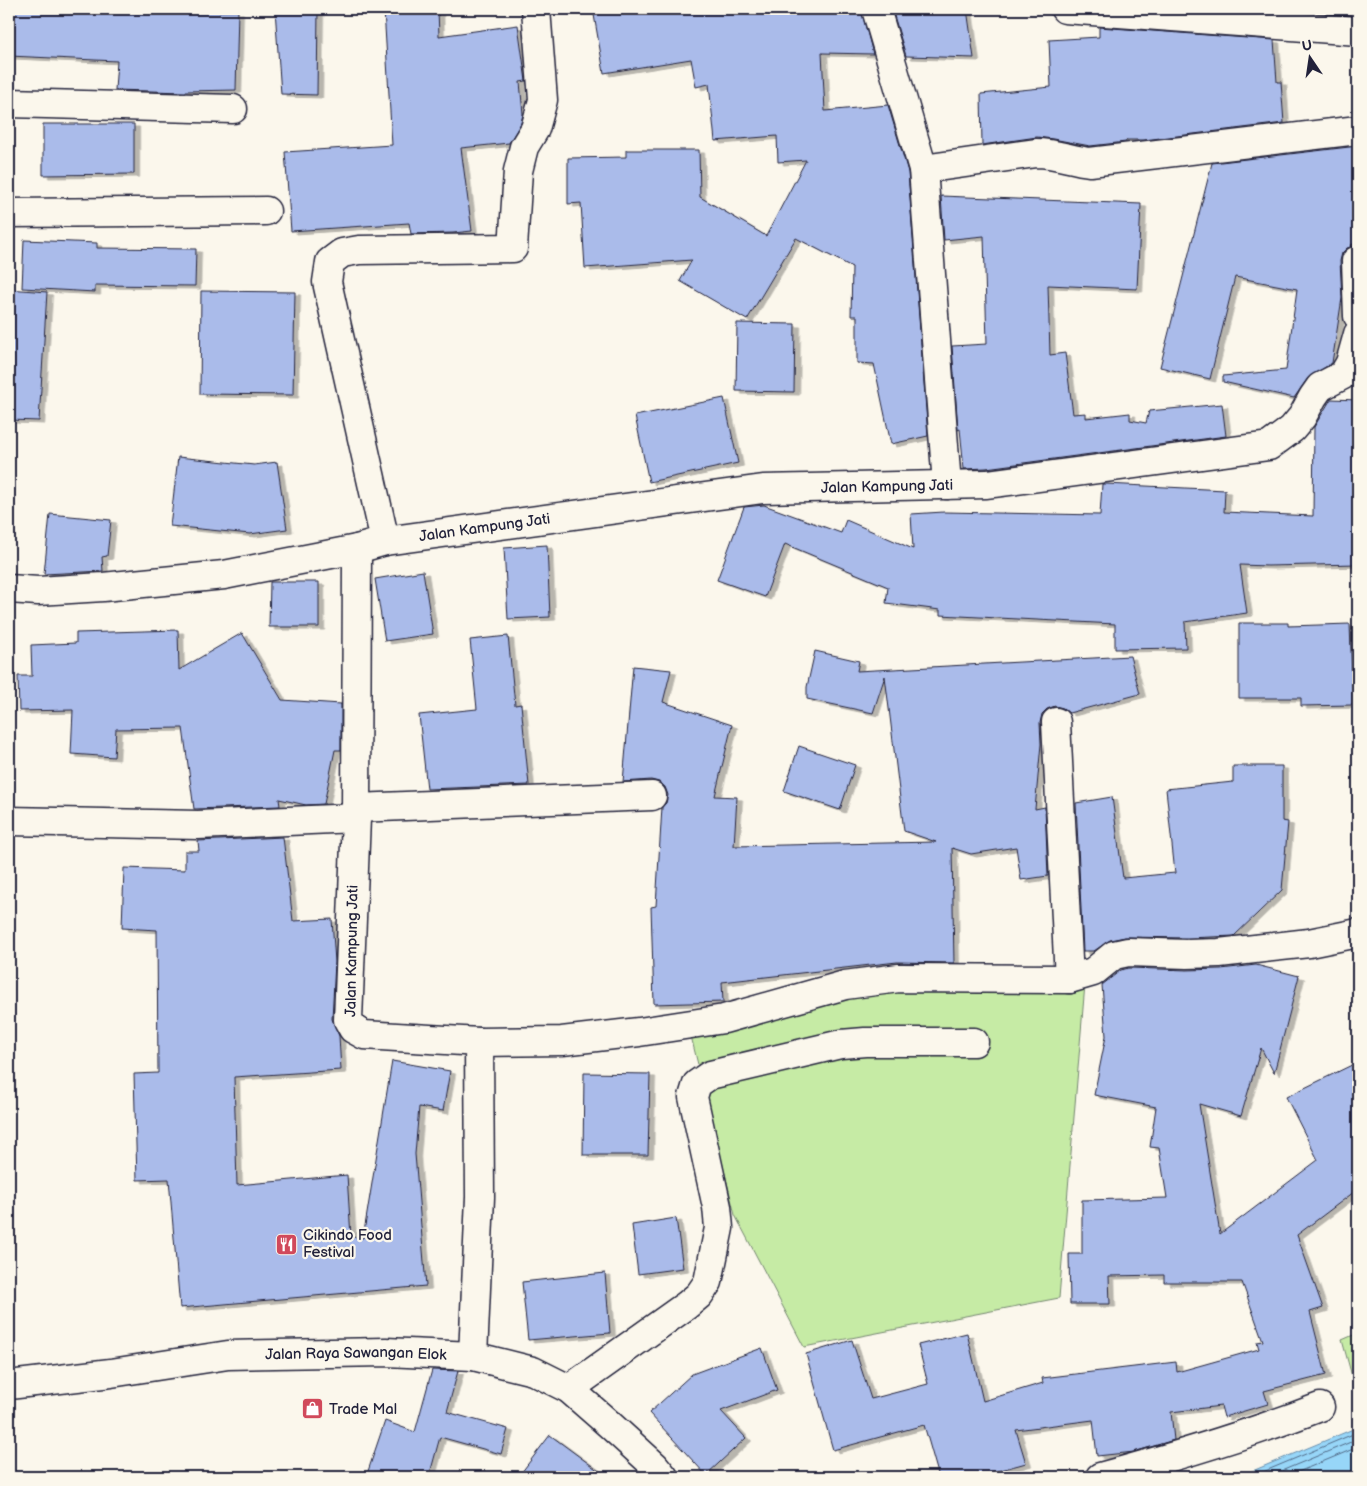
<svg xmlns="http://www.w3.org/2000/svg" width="1367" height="1486" viewBox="0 0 1367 1486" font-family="'Balsamiq Sans',sans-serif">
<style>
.green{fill:#c6eba5;stroke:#748670}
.water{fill:#97d6f8;stroke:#688eac}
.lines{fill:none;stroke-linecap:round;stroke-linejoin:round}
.shore{stroke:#516a87;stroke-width:1}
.building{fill:#aabbea;stroke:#22223b;filter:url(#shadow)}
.minor-casing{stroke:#22223b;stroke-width:31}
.minor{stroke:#fbf7ec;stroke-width:28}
.labels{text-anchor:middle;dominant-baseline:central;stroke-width:4.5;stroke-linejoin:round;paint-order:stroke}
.street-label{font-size:15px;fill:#22223b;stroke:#fbf7ec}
.poi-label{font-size:15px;fill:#22223b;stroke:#fbf7ec;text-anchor:start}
</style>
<defs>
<filter id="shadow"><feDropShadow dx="5.5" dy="3" stdDeviation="0" flood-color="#0004"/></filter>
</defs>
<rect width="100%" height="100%" fill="#fbf7ec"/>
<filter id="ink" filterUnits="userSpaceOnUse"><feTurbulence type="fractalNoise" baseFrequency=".02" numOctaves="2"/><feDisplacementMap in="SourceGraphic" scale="10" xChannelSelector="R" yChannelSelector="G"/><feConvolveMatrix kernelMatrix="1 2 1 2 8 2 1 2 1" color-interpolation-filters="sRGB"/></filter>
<g filter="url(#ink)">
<path class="green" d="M 1085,984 L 1059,1298 L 804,1347 L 735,1215 L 690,1032 L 859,992 Z
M 1358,1333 L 1358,1398 L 1342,1340 Z"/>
<path class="water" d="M 1358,1427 L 1358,1477 L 1238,1477 Z"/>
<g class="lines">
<path class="shore" d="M 1251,1477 L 1358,1432
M 1267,1477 L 1358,1439
M 1286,1477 L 1358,1447"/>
</g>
<path class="building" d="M 9,9 L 47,9 L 119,12 L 119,9 L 189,9 L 189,12 L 238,11 L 236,90 L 186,91 L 186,92 L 115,90 L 117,61 L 9,56 Z
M 275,9 L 318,9 L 317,95 L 281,94 Z
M 410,9 L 438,9 L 439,36 L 518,25 L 526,81 L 520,82 L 523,114 L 521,123 L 509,143 L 461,148 L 472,231 L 453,233 L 411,234 L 409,223 L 291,231 L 285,152 L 392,145 L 384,10 Z
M 593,9 L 861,9 L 873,54 L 822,53 L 825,111 L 888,105 L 908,172 L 928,436 L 891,444 L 874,364 L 857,363 L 857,316 L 851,316 L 852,267 L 796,238 L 747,320 L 680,281 L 692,260 L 585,268 L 581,203 L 568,204 L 568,158 L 626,157 L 626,150 L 699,150 L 700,197 L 766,236 L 806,160 L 778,162 L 777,136 L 715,141 L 709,84 L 696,87 L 691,59 L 604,73 Z
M 892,9 L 967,9 L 974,58 L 906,56 Z
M 1099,27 L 1274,40 L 1277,82 L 1281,82 L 1284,123 L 1144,140 L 1126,140 L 1126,142 L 1090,146 L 1053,139 L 1037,137 L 982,145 L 981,94 L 1051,87 L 1049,40 L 1099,37 Z
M 43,124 L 134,124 L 134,174 L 43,175 Z
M 1358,146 L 1358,246 L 1352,244 L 1351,247 L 1347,248 L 1342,253 L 1340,261 L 1342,298 L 1332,363 L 1308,378 L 1294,398 L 1223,382 L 1223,376 L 1286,370 L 1297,289 L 1235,277 L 1210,379 L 1160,367 L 1212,163 Z
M 941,196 L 1141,204 L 1137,289 L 1048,285 L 1050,355 L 1065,353 L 1073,414 L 1086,413 L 1086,418 L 1130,413 L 1130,420 L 1146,423 L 1149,411 L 1222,404 L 1226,436 L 986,468 L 964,469 L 960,429 L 958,430 L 952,346 L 987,344 L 984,236 L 944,240 Z
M 24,240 L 97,243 L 97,248 L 196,249 L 195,286 L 95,285 L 95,292 L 22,288 Z
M 9,289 L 47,292 L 39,421 L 9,420 Z
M 201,291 L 295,292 L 293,395 L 200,394 Z
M 737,323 L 795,324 L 794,392 L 736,391 Z
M 724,398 L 738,463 L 649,482 L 635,416 Z
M 1331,399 L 1358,400 L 1358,564 L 1268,566 L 1240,565 L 1247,613 L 1185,622 L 1186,648 L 1115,649 L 1115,624 L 940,615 L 940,610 L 886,603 L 888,587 L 785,544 L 765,597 L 717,580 L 744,507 L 764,505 L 841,533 L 846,520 L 913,549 L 911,514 L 944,512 L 1100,515 L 1102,484 L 1106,484 L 1225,490 L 1224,512 L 1313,516 L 1314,427 Z
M 178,457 L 254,465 L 277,462 L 287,529 L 250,534 L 170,526 Z
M 50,514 L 111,520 L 107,556 L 102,557 L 103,571 L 44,574 Z
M 547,545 L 550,617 L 508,619 L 504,548 Z
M 423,571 L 433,634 L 385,641 L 375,579 Z
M 270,582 L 319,582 L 319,627 L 269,627 Z
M 1239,623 L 1288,623 L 1288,626 L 1350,624 L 1353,705 L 1301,706 L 1301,698 L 1239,698 Z
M 178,630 L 179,670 L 242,633 L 282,700 L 341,704 L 341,750 L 335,750 L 324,804 L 306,805 L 279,799 L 280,806 L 194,809 L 183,728 L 116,729 L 114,757 L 71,754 L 73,710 L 19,711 L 18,676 L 32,676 L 31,645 L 76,643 L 76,633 Z
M 508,636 L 515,705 L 521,704 L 529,785 L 427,789 L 419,715 L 477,709 L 470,640 Z
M 815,651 L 859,661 L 857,671 L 1130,656 L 1140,694 L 1069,713 L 1063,708 L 1055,706 L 1047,709 L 1042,714 L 1040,723 L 1041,744 L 1035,809 L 1045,807 L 1048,876 L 1021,880 L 1016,847 L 971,854 L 952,848 L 954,963 L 897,962 L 722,982 L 723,1002 L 654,1004 L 651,907 L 656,906 L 662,807 L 666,803 L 668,795 L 665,787 L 659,782 L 651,780 L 623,782 L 633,666 L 671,670 L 663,702 L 732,725 L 715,796 L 737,797 L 734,846 L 936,842 L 904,831 L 885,676 L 873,713 L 807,699 L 807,687 Z
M 799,746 L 855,765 L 840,810 L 784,791 Z
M 1233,766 L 1282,766 L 1282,821 L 1288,822 L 1282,890 L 1234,936 L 1187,938 L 1125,937 L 1110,940 L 1094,951 L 1083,951 L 1076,803 L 1112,797 L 1123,878 L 1175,873 L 1166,789 L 1233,782 Z
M 283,837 L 293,921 L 332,919 L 335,962 L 332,1019 L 339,1036 L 341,1070 L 234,1077 L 237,1185 L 347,1175 L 351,1237 L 363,1238 L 392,1061 L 450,1071 L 443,1111 L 419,1107 L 415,1154 L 426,1286 L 180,1308 L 169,1179 L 137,1180 L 134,1074 L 158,1073 L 157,930 L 122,928 L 124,868 L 185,870 L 185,851 L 199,851 L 198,841 Z
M 1256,965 L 1299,976 L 1274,1073 L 1261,1048 L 1241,1116 L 1199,1104 L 1220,1234 L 1318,1160 L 1286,1097 L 1358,1062 L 1358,1189 L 1297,1235 L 1323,1308 L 1310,1312 L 1326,1375 L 1264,1391 L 1268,1404 L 1224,1417 L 1221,1406 L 1171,1412 L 1174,1440 L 1134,1452 L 1097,1456 L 1093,1420 L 1016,1430 L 1026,1463 L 976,1477 L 939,1477 L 924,1425 L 833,1450 L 806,1354 L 852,1340 L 871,1399 L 928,1384 L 918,1345 L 967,1333 L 983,1401 L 1043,1383 L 1042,1378 L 1176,1362 L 1177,1372 L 1259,1349 L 1257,1342 L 1263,1341 L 1242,1282 L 1164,1282 L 1164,1275 L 1109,1276 L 1110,1304 L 1070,1304 L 1069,1254 L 1082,1254 L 1082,1200 L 1167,1198 L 1159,1148 L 1150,1147 L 1156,1107 L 1094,1095 L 1106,1036 L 1102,985 L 1121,970 L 1129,968 L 1187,970 L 1221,969 Z
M 584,1073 L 650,1074 L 648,1155 L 583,1155 Z
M 676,1218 L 683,1268 L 638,1274 L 632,1225 Z
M 605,1273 L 610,1333 L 528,1340 L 522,1282 Z
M 762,1348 L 777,1390 L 721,1411 L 746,1438 L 706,1475 L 649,1413 L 692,1374 Z
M 432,1370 L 458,1371 L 447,1412 L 508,1429 L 501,1454 L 440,1437 L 429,1477 L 366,1477 L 385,1421 L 415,1432 Z
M 550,1435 L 607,1477 L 518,1477 Z"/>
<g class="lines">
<defs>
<g id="minor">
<path d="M 876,9 L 923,169"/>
<path d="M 1065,9 L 1358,31"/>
<path d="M 9,103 L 233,109"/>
<path d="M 9,213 L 266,211"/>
<path d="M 1356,261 L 1358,316"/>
<path d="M 947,485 L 923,169 L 1036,153 C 1055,153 1072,160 1090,162 L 1358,130"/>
<path d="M 385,541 L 327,282 L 330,262 L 342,253 L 359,250 L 513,248 L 518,171 L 524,147 L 535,129 L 543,100 L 536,9"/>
<path d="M 357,549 L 356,818 L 348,1020 L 353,1029 L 364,1035 L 479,1042 L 480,1197 L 473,1356"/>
<path id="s1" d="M 9,589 L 38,591 L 103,587 L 224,575 L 357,549 L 385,541 L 763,489 L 987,484 L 1269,446 L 1292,429 L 1302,417 L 1313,397 L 1320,387 L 1343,375 L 1350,363 L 1358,334"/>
<path d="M 1056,722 L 1069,979"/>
<path d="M 356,808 L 652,796"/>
<path d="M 9,821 L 198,825 L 356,818"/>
<path d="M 479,1042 L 562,1041 L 639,1032 L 724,1019 L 845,985 L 899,978 L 1069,979 L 1093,972 L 1114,955 L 1128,952 L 1187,954 L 1219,953 L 1309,943 L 1358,933"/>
<path id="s2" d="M 9,1385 L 111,1373 L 228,1355 L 386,1352 L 473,1356 L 533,1371 L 569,1389 L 609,1424 L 655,1466 L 664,1477"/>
<path d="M 569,1389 L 687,1305 L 699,1295 L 708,1282 L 719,1228 L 717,1207 L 693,1097 L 697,1084 L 710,1075 L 841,1044 L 865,1042 L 974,1042"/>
<path d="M 1100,1477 C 1174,1457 1248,1435 1320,1407"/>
</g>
</defs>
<use href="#minor" class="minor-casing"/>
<use href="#minor" class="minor"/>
</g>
</g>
<defs>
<symbol id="restaurant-square" viewBox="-11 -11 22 22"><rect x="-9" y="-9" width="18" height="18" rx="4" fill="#d1495b" stroke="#fbf7ec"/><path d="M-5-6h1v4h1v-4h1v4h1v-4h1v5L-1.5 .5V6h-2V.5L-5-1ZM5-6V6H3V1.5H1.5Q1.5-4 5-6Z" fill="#fff"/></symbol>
<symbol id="shop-square" viewBox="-11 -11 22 22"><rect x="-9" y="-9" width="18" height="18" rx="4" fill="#d1495b" stroke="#fbf7ec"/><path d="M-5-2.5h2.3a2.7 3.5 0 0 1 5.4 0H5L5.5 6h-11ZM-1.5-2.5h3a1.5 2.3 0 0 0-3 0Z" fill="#fff"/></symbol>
</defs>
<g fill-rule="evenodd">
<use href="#restaurant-square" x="274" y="1232" width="25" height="25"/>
<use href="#shop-square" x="300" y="1396" width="25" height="25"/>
</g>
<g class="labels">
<g class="street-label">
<text stroke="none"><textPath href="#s1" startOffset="886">Jalan Kampung Jati</textPath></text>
<text stroke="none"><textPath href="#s1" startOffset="481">Jalan Kampung Jati</textPath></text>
<text transform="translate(352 951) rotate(-89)">Jalan Kampung Jati</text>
<text stroke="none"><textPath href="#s2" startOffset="349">Jalan Raya Sawangan Elok</textPath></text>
</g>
<g class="poi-label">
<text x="303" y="1235">Cikindo Food<tspan x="303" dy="17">Festival</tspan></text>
<text x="329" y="1409">Trade Mal</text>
</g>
</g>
<rect width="1367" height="1486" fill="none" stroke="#fbf7ec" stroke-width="30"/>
<rect x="15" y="15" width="1337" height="1456" fill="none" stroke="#22223b" stroke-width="2" filter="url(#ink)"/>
<g transform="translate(1310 58) rotate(347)" stroke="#fbf7ec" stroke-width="4" paint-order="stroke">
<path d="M0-4L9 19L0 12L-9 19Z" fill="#22223b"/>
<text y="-8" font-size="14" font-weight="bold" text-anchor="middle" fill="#22223b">U</text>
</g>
</svg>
